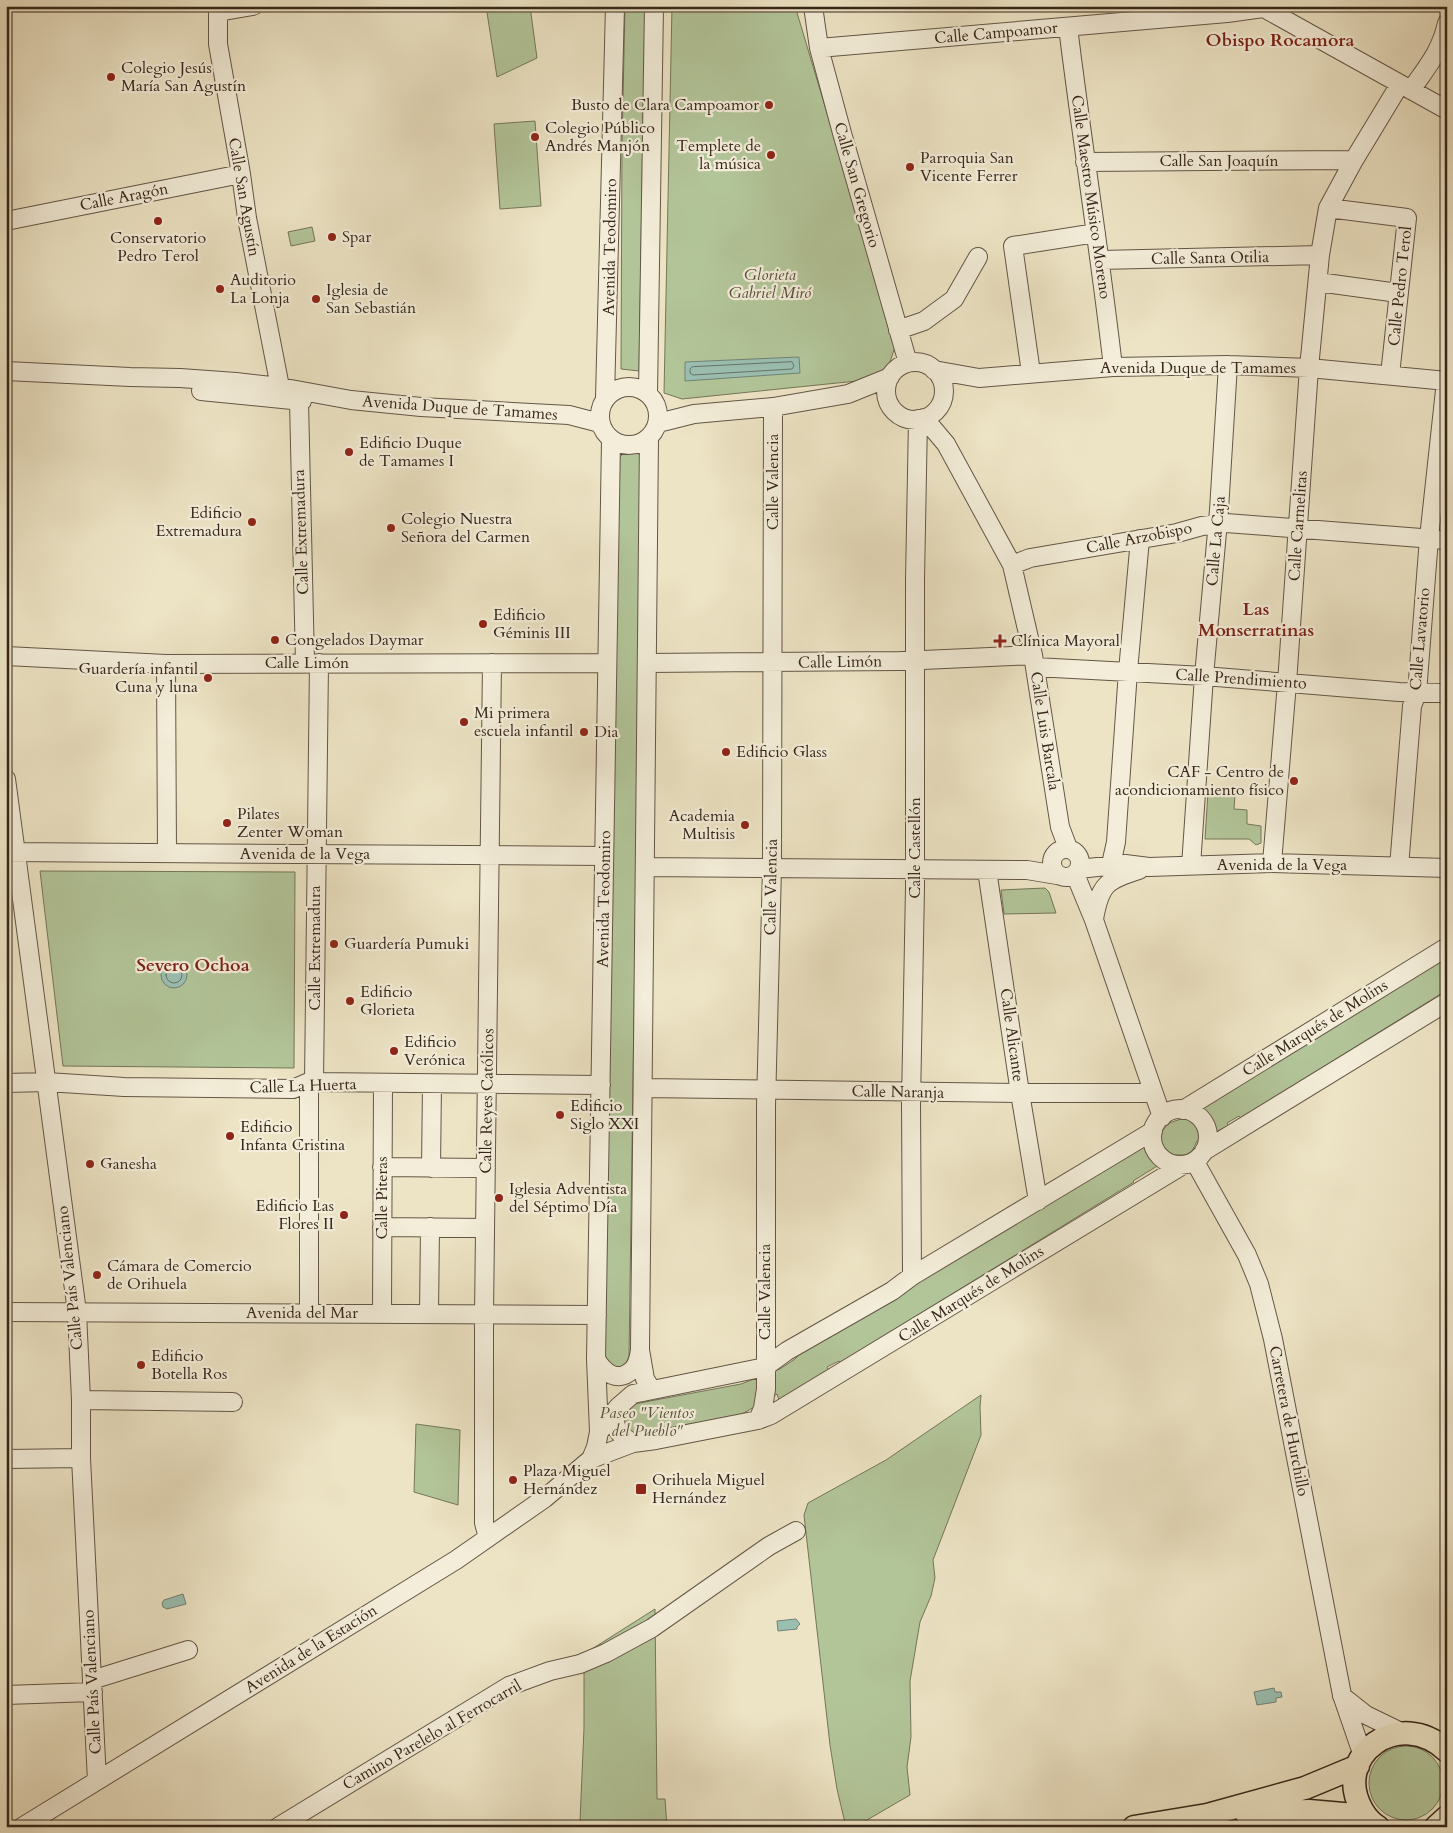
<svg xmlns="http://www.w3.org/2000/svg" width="1453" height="1833" viewBox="0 0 1453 1833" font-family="Cardo,serif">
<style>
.green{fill:#b2c599;stroke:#74765a}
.water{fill:#9abfb1;stroke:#728275}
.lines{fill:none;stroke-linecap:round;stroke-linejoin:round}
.shore{stroke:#687266;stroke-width:1}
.minor-casing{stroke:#645646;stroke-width:20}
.major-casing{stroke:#37261b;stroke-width:25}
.minor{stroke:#f3edd9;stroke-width:18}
.major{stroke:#ede4c5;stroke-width:22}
.poi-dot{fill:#8f2418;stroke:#f3edd9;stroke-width:2}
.labels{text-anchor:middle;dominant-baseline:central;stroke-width:4.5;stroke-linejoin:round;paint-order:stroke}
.street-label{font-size:16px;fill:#37261b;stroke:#f3edd9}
.poi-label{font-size:16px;fill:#37261b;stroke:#f3edd9;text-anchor:start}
.park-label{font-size:16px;font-style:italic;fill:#564e3a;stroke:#f3edd9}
.neighbourhood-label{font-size:18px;font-weight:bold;fill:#7a1f14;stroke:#f3edd9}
</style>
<rect width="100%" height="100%" fill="#ede4c5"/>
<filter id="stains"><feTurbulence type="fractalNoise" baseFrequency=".004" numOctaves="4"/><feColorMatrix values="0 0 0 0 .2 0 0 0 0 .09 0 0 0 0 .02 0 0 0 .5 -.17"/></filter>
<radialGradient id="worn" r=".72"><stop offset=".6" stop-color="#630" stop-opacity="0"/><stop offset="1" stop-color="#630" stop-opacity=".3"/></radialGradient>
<path class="green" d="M 486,6 L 530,6 L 537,58 L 497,77 Z
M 625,6 L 645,6 L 639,371 L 621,369 L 622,147 Z
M 672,6 L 795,6 L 896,344 L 888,368 L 876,379 L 682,399 L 664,393 Z
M 535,121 L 541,206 L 500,209 L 494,124 Z
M 312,227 L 315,241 L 291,246 L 288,232 Z
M 625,452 L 638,453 L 642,459 L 629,1357 L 625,1365 L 616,1368 L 608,1365 L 604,1356 L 619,458 Z
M 1208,792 L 1235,794 L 1234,809 L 1247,810 L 1247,824 L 1261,826 L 1261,843 L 1256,845 L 1249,839 L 1205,839 Z
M 40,871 L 295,872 L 294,1068 L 63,1066 Z
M 1045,888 L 1049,892 L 1056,913 L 1004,914 L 1001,890 Z
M 1447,954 L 1447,990 L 1241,1118 L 1239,1116 L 1227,1123 L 1229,1126 L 1217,1131 L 1216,1130 L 1197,1141 L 1192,1151 L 1186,1155 L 1175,1155 L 1133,1181 L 1134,1182 L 840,1363 L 839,1361 L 827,1367 L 829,1371 L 779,1400 L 777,1394 L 742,1414 L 726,1417 L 631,1448 L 618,1407 L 741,1384 L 780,1369 L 795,1359 L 805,1348 L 1163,1130 L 1169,1123 L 1181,1119 Z
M 981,1395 L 980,1407 L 981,1435 L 933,1560 L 935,1578 L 931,1596 L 920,1622 L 910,1681 L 911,1737 L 907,1767 L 910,1795 L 855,1827 L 846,1827 L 837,1789 L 830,1745 L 804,1515 L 808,1503 L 886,1460 Z
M 416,1424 L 460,1430 L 458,1505 L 414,1492 Z
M 655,1609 L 657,1799 L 665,1799 L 667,1827 L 587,1827 L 586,1823 L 580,1822 L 584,1728 L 584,1654 Z
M1369 1783a37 37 0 1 1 74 0a37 37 0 1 1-74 0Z"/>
<path class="water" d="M 721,6 L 753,6 C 743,12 731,14 721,6 Z
M 799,357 L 800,373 L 685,381 L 685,362 Z
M161 975a13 13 0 1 1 26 0a13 13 0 1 1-26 0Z
M 183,1594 L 186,1604 L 167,1609 L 163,1607 L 162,1603 L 164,1600 Z
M 796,1619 L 800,1624 L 797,1627 L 797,1629 L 778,1631 L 777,1621 Z
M 1274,1688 L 1275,1692 L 1281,1692 L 1282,1697 L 1276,1698 L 1276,1702 L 1257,1705 L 1254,1692 Z"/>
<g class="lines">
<path class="shore" d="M 792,362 L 794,366 L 792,369 L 693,375 L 690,373 L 690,369 L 692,367 Z
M166 975a8 8 0 1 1 16 0a8 8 0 1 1-16 0Z"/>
<defs>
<path id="minor" d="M 218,6 L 218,44 L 241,174 L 247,218 L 280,387
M 813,6 L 819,48 L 842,133 L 908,363
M 1260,6 L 1447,110
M 218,12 L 253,6
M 1068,27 C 1082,141 1100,254 1113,367
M 819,48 L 1227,13 L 1263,8
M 1411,90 C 1427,67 1441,51 1447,23
M 1085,162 L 1354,160
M 1328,208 L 1407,218 L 1390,375
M 6,221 L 241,174
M 1100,260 L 1320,255
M 1318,282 L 1398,293
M 898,330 L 924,321 L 954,299 L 978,257
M886 391a29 29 0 1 1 58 0a29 29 0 1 1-58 0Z
M 934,370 L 979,378 L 1113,367 L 1228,365 L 1309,368 L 1447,381
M 6,371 L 130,377 L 180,378 L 236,382 L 280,387 L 351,400 L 421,407 L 569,415 L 600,423
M 1031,373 L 1013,246 L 1096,233
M600 416a29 29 0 1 1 58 0a29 29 0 1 1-58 0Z
M 201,391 L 302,401
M 648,394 L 654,6
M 605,398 L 615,6
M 299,401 L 305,663
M 924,418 L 946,444 L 1012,565 L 1033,655 L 1060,827 L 1068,848
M 658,423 L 694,414 L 773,407 L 848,394 L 890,377
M 649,438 L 640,1350 L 645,1379 L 652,1390
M 1012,565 L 1030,558 L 1177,533 L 1202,526 L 1226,523 L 1447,540
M 6,656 L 166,664 L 607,663
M 647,663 L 900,661 L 1033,655
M 166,664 L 167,853
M 1035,667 L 1204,676 L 1399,692 L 1447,693
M 6,779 L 77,1312 L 81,1400 L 81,1458 L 97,1781
M1052 863a14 14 0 1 1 28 0a14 14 0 1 1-28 0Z
M 6,852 L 604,856
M 1112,860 L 1116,842 L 1128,671 L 1140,539
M 1272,863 L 1287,683 L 1309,368 L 1320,255 L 1328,208 L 1354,160 L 1400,84
M 1191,866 L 1204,676 L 1219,510 L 1228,365
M 645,867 L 1027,870 L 1057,875
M 1399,867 L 1412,706 L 1417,693 L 1429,538 L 1446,381
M 1079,869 L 1125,864 L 1149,867 L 1272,863 L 1447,868
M 987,870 L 1020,1093 L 1038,1201
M 1075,874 L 1094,920 L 1162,1117
M 1094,919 C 1100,885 1106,880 1139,870
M 314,1082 L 319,663
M 6,1083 L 47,1082 L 124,1087 L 293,1089 L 309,1082 L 314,1082 L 601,1085
M 643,1088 L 1020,1093 L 1153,1093
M1152 1137a28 28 0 1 1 56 0a28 28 0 1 1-56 0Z
M 1183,1110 L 1447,947
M 1204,1151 L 1447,1002
M 1195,1162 L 1247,1255 L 1259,1284 L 1273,1339 L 1342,1695 L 1363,1756
M 382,1167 L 486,1168
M 431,1168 L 432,1084
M 382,1227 L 485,1228
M 912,1276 L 911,1103 L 915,887 L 915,580 L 918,419
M 6,1312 L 597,1315
M 309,1313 L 309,1082
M 382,1313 L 383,1083
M 429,1314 L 430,1227
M 596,1359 C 604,1373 618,1384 633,1369 C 638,1364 639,1357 640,1350
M 81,1400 L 233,1402
M 616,1410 C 613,1428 617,1434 633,1443
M 758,1420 L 763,1408 L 766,1389 L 766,1106 L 772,868 L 773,407
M 599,1432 L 618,1407 L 633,1394 L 765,1367 L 787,1351 L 892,1291 L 912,1276 L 1153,1131
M 6,1459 L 81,1458
M 591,1459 L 596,1447 L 599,1432 L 596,1359 L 611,440
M 488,1538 L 484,1523 L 484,1314 L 492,663
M 92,1680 L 188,1650
M 6,1695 L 93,1692
M 1342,1696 L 1366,1715 L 1401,1732
M 22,1827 L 456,1560 L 545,1498 L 591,1459 L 633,1443 L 656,1440 L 758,1420 L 771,1415 L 1183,1165
M 278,1827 L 509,1686 L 550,1671 L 580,1664 L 606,1653 L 652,1628 L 769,1546 L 796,1531"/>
<path id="major" d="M 1246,1813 L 1309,1811 L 1366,1816
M 1134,1827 L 1207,1815 L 1305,1788 L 1358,1766
M 1378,1827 C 1371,1823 1366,1817 1362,1810 C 1331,1755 1400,1706 1447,1751
M 1436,1827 L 1447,1817"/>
</defs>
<use href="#minor" class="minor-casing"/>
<use href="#major" class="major-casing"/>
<use href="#minor" class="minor"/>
<use href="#major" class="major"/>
</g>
<g class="poi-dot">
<circle cx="111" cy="77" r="5"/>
<circle cx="769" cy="105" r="5"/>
<circle cx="535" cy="137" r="5"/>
<circle cx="771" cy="155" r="5"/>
<circle cx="910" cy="167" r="5"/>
<circle cx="158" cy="221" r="5"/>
<circle cx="332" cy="237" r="5"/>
<circle cx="220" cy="289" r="5"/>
<circle cx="316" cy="299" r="5"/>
<circle cx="349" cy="452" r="5"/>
<circle cx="252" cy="522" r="5"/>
<circle cx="391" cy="528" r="5"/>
<circle cx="483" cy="624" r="5"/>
<circle cx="275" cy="640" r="5"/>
<path d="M997.5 633.5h5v5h5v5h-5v5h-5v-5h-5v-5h5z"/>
<circle cx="208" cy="678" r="5"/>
<circle cx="464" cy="722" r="5"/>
<circle cx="584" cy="732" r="5"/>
<circle cx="726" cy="752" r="5"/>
<circle cx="1294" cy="781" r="5"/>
<circle cx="227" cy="823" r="5"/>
<circle cx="745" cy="825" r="5"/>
<circle cx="334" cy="944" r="5"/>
<circle cx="350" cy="1001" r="5"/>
<circle cx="394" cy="1051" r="5"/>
<circle cx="560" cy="1115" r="5"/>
<circle cx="230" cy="1136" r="5"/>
<circle cx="90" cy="1164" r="5"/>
<circle cx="499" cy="1198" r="5"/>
<circle cx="344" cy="1215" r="5"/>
<circle cx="97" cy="1275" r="5"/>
<circle cx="141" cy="1365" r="5"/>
<circle cx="513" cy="1480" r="5"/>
<rect x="635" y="1483" width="12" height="12" rx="2.5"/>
</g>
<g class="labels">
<g class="street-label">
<text transform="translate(996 33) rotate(-5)">Calle Campoamor</text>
<text x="1219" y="161">Calle San Joaquín</text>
<text transform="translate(857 185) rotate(74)">Calle San Gregorio</text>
<text transform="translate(124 197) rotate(-11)">Calle Aragón</text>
<text transform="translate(244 197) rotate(80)">Calle San Agustín</text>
<text transform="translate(1091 197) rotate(82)">Calle Maestro Músico Moreno</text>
<text transform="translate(610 247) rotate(-89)">Avenida Teodomiro</text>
<text transform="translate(1210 258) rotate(-1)">Calle Santa Otilia</text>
<text transform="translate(1400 286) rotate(-84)">Calle Pedro Terol</text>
<text x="1198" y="368">Avenida Duque de Tamames</text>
<text transform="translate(460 408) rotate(4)">Avenida Duque de Tamames</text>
<text transform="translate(773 482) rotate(-90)">Calle Valencia</text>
<text transform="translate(1298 526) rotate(-86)">Calle Carmelitas</text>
<text transform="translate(301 532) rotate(-92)">Calle Extremadura</text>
<text transform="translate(1139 538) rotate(-11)">Calle Arzobispo</text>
<text transform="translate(1216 541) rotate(-85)">Calle La Caja</text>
<text transform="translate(1420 639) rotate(-85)">Calle Lavatorio</text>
<text transform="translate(840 662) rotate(-1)">Calle Limón</text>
<text x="307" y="663">Calle Limón</text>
<text transform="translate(1241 679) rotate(4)">Calle Prendimiento</text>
<text transform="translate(1045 731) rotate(81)">Calle Luis Barcala</text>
<text transform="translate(915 848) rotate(-90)">Calle Castellón</text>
<text x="305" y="854">Avenida de la Vega</text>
<text x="1282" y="865">Avenida de la Vega</text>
<text transform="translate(771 887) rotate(-89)">Calle Valencia</text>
<text transform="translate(604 899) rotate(-89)">Avenida Teodomiro</text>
<text transform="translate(315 948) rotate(-90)">Calle Extremadura</text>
<text transform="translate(1315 1028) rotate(-32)">Calle Marqués de Molins</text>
<text transform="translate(1012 1035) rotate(82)">Calle Alicante</text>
<text transform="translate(303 1086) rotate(-2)">Calle La Huerta</text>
<text transform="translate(898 1092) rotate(1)">Calle Naranja</text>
<text transform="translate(487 1101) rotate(-89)">Calle Reyes Católicos</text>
<text transform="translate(382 1198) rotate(-90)">Calle Piteras</text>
<text transform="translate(70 1278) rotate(-96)">Calle País Valenciano</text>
<text transform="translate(765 1292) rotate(-90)">Calle Valencia</text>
<text transform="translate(971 1294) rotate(-32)">Calle Marqués de Molins</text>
<text x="302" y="1313">Avenida del Mar</text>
<text transform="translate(1289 1421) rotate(79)">Carretera de Hurchillo</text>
<text transform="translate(311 1649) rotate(-32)">Avenida de la Estación</text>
<text transform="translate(92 1682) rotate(-93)">Calle País Valenciano</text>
<text transform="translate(432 1735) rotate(-30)">Camino Parelelo al Ferrocarril</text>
</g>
<g class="poi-label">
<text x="121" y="68">Colegio Jesús<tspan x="121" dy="18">María San Agustín</tspan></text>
<text x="759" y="105" text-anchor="end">Busto de Clara Campoamor</text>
<text x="545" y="128">Colegio Público<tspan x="545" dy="18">Andrés Manjón</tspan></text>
<text x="761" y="146" text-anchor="end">Templete de<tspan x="761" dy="18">la música</tspan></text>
<text x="920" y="158">Parroquia San<tspan x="920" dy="18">Vicente Ferrer</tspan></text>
<text x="342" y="237">Spar</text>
<text x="158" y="238" text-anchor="middle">Conservatorio<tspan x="158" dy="18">Pedro Terol</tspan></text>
<text x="230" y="280">Auditorio<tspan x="230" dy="18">La Lonja</tspan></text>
<text x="326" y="290">Iglesia de<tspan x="326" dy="18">San Sebastián</tspan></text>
<text x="359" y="443">Edificio Duque<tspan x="359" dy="18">de Tamames I</tspan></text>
<text x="242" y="513" text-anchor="end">Edificio<tspan x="242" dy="18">Extremadura</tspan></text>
<text x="401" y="519">Colegio Nuestra<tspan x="401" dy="18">Señora del Carmen</tspan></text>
<text x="493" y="615">Edificio<tspan x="493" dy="18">Géminis III</tspan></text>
<text x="285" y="640">Congelados Daymar</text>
<text x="1011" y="641">Clínica Mayoral</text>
<text x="198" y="669" text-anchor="end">Guardería infantil<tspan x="198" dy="18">Cuna y luna</tspan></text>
<text x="474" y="713">Mi primera<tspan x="474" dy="18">escuela infantil</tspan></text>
<text x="594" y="732">Dia</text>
<text x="736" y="752">Edificio Glass</text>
<text x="1284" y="772" text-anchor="end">CAF - Centro de<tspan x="1284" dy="18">acondicionamiento físico</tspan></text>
<text x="237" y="814">Pilates<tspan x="237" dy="18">Zenter Woman</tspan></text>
<text x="735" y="816" text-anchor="end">Academia<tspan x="735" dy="18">Multisis</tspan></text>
<text x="344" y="944">Guardería Pumuki</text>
<text x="360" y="992">Edificio<tspan x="360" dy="18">Glorieta</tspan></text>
<text x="404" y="1042">Edificio<tspan x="404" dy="18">Verónica</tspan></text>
<text x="570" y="1106">Edificio<tspan x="570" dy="18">Siglo XXI</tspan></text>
<text x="240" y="1127">Edificio<tspan x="240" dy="18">Infanta Cristina</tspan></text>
<text x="100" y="1164">Ganesha</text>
<text x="509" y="1189">Iglesia Adventista<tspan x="509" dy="18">del Séptimo Día</tspan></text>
<text x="334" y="1206" text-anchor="end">Edificio Las<tspan x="334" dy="18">Flores II</tspan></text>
<text x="107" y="1266">Cámara de Comercio<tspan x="107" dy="18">de Orihuela</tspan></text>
<text x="151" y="1356">Edificio<tspan x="151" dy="18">Botella Ros</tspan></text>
<text x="523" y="1471">Plaza Miguel<tspan x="523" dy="18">Hernández</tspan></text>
<text x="652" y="1480">Orihuela Miguel<tspan x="652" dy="18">Hernández</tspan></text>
</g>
<g class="park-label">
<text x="770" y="275">Glorieta<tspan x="770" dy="18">Gabriel Miró</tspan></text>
<text x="647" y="1413">Paseo "Vientos<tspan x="647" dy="18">del Pueblo"</tspan></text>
</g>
<g class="neighbourhood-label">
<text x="1280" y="40">Obispo Rocamora</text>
<text x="1256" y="609">Las<tspan x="1256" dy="21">Monserratinas</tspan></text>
<text x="193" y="965">Severo Ochoa</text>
</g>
</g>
<rect width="1453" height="1833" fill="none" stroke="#ede4c5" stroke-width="25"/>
<rect x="8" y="8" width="1438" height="1818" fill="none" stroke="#37261b" stroke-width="2.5"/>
<rect x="12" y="12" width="1428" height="1808" fill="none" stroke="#37261b"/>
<rect width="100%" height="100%" filter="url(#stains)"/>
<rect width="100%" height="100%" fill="url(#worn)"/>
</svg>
